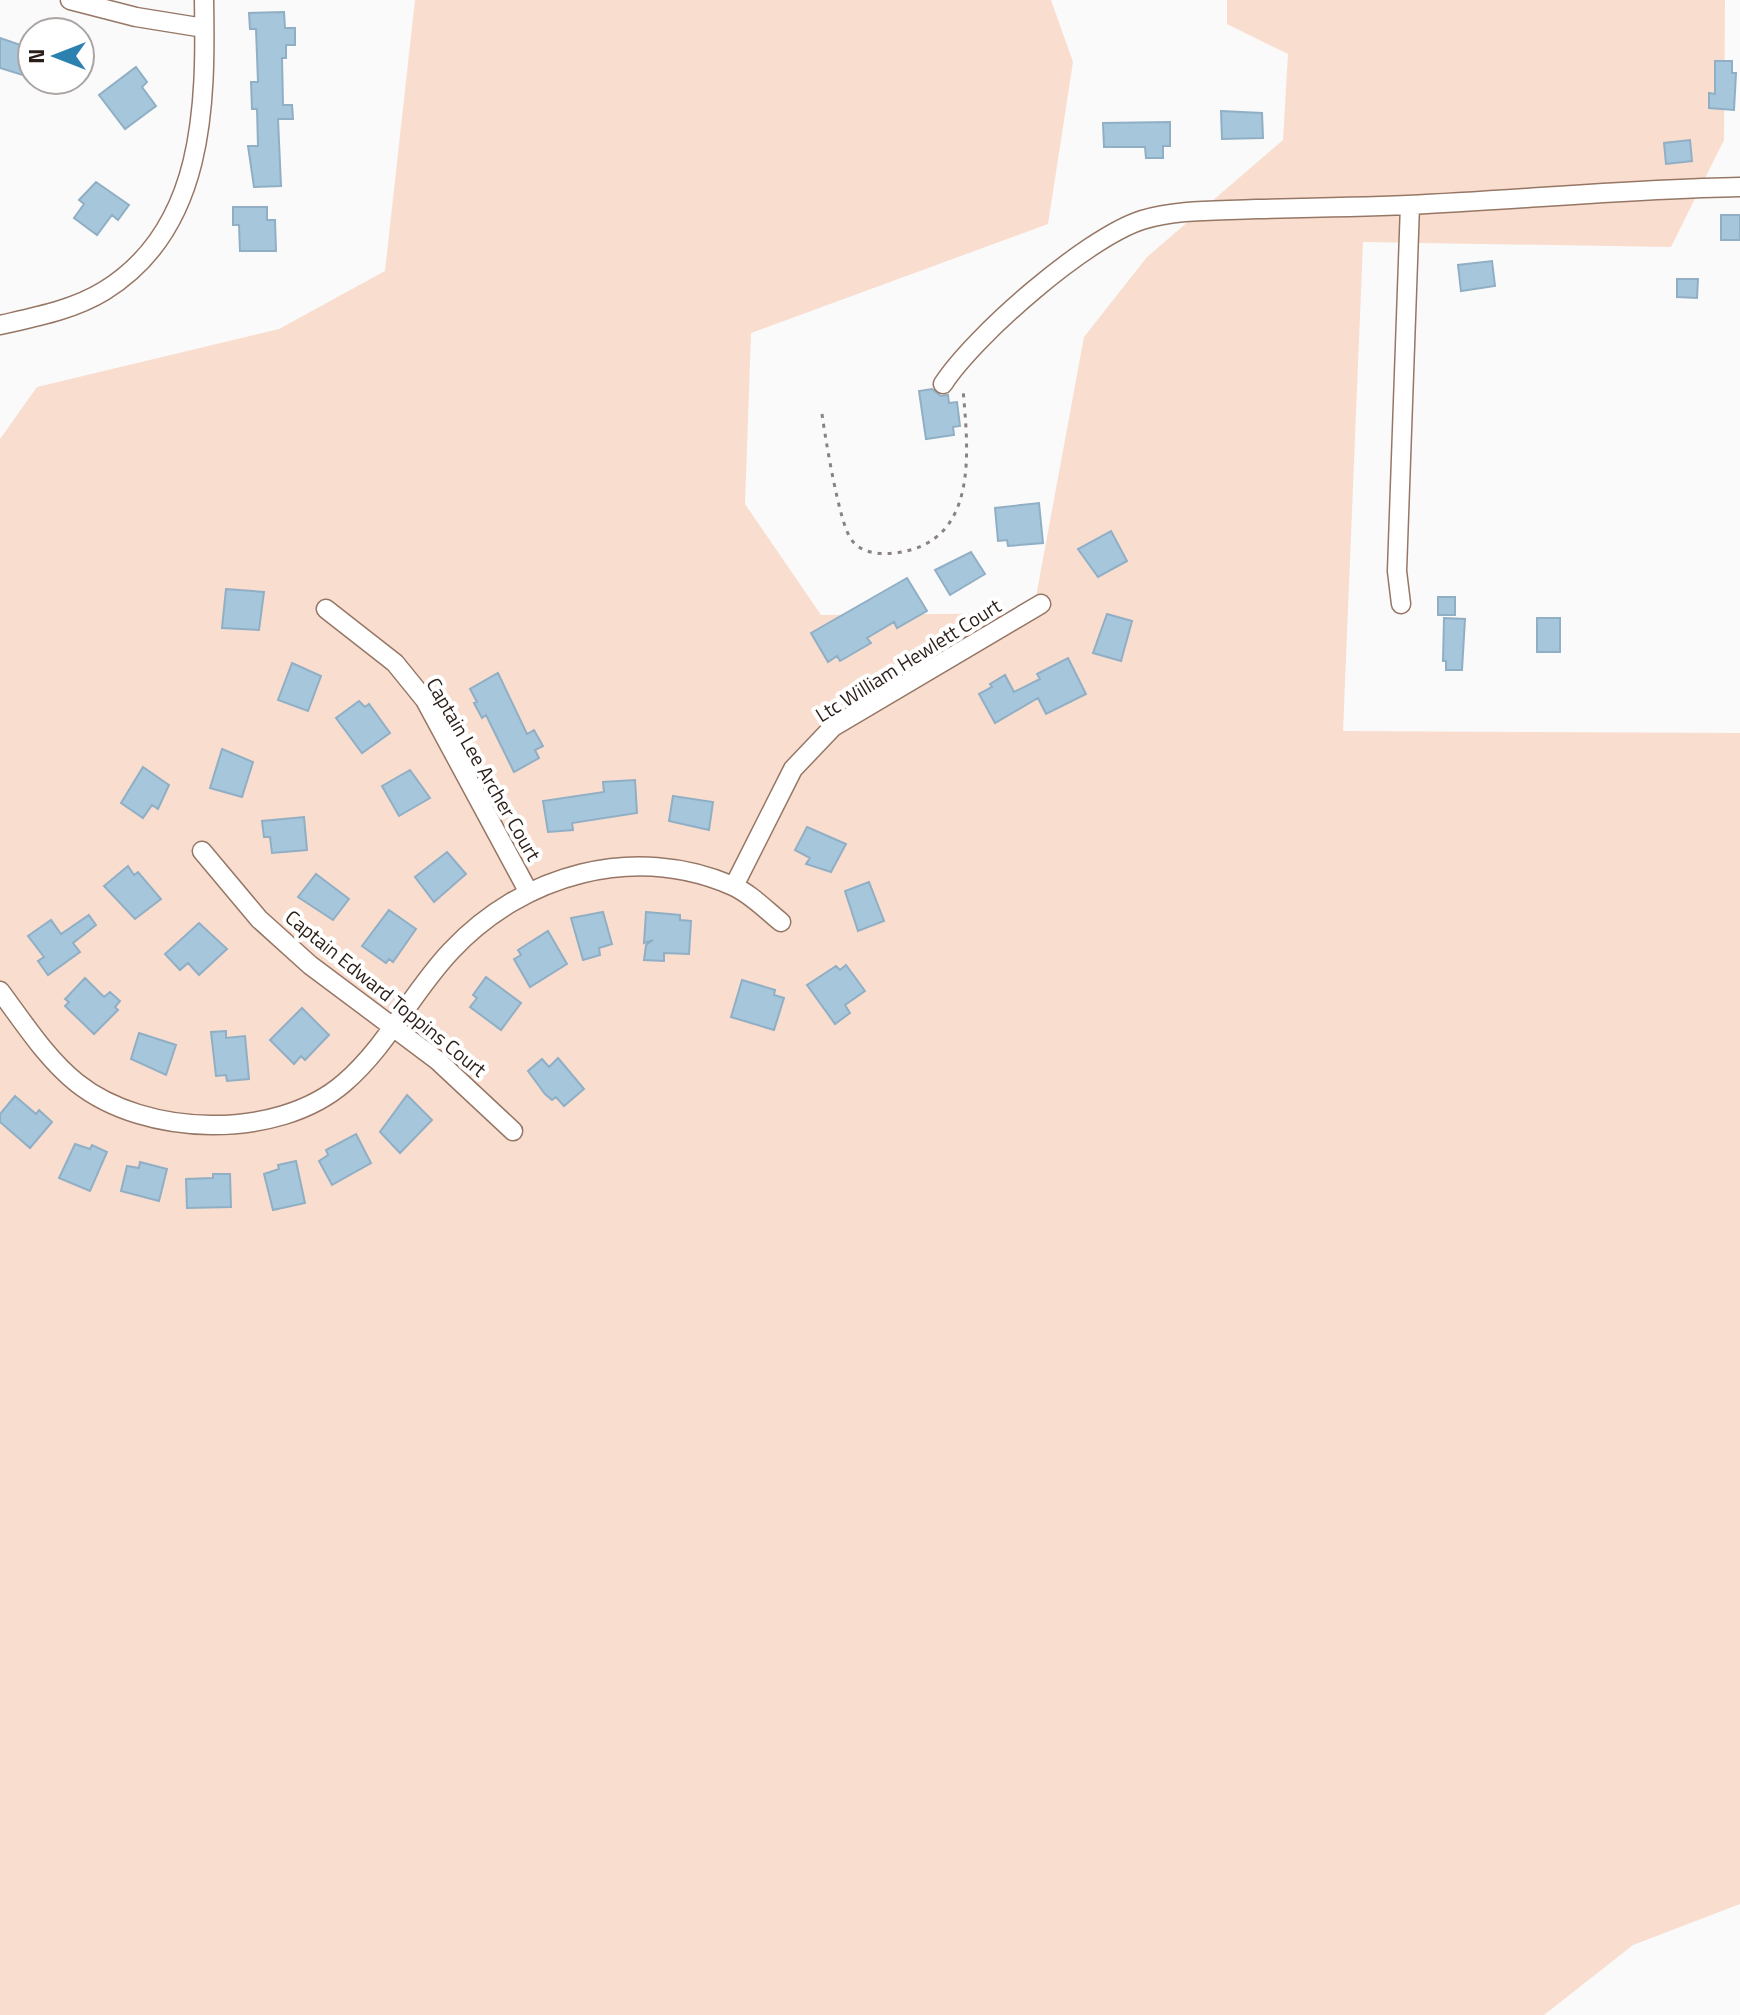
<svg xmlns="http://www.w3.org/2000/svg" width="1740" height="2015" viewBox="0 0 1740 2015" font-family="'Titillium Web',sans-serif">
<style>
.green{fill:#f9ddcf}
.building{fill:#a6c6dc;stroke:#90afc5;stroke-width:2}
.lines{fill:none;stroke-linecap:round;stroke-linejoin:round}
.minor-casing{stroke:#967766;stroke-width:21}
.path{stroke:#89827e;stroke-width:3;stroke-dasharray:4 6;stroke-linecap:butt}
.minor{stroke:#fff;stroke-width:18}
.labels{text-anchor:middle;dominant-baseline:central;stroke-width:8;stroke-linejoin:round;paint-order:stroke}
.street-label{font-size:20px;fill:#2b1e18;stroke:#fff}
</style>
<rect width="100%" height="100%" fill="#fafafa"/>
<path class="green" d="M 415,0 L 1051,0 L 1073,62 L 1048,224 L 751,333 L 745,504 L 821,615 L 1033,613 L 1084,337 L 1147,257 L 1283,140 L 1288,54 L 1227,24 L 1227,0 L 1725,0 L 1724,140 L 1671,247 L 1363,242 L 1343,731 L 1740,733 L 1740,1904 L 1633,1945 L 1544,2015 L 0,2015 L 0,439 L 37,387 L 279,329 L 385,271 Z"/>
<path class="building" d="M 284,12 L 285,28 L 295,28 L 295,45 L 286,45 L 286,58 L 282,58 L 283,105 L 292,105 L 293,119 L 278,119 L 281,186 L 254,187 L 248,146 L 258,146 L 257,109 L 252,109 L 251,82 L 258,82 L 256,29 L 250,29 L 249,13 Z
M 0,38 L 32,49 L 32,78 L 0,68 Z
M 1715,61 L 1732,61 L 1732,73 L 1736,73 L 1734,110 L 1709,108 L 1709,93 L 1715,94 Z
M 136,67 L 147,82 L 142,87 L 156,106 L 125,129 L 99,95 Z
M 1221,111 L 1262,113 L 1263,138 L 1222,139 Z
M 1170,122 L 1170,146 L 1163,146 L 1163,158 L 1146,158 L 1145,147 L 1104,147 L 1103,123 Z
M 1690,140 L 1692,161 L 1666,164 L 1664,143 Z
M 96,182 L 129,205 L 118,220 L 112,215 L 97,235 L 74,218 L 84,204 L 79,200 Z
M 233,207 L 267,207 L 267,220 L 275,220 L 276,251 L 240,251 L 239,225 L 233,225 Z
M 1721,215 L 1740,215 L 1740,240 L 1721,240 Z
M 1492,261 L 1495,286 L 1461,291 L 1458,265 Z
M 1677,279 L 1698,279 L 1697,298 L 1677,297 Z
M 932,389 L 941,396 L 948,395 L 949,403 L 957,402 L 960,426 L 953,427 L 954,435 L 926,439 L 919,391 Z
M 1039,503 L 1043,543 L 1008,546 L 1007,540 L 998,541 L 995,508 Z
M 1111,531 L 1127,561 L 1098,577 L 1078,549 Z
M 971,552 L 985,574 L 950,595 L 935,570 Z
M 907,578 L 927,611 L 897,628 L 894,622 L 867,638 L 871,643 L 840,661 L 837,656 L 828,662 L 811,633 Z
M 226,589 L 264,592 L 259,630 L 222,628 Z
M 1438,597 L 1455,597 L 1455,615 L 1438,615 Z
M 1107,614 L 1132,621 L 1121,661 L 1093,653 Z
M 1444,618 L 1465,619 L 1462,670 L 1446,670 L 1446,661 L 1443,661 Z
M 1537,618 L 1560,618 L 1560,652 L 1537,652 Z
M 1068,658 L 1086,694 L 1046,714 L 1038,698 L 995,723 L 979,694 L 992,687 L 990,684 L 1005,675 L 1014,692 L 1040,679 L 1037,674 Z
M 292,663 L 321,676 L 308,711 L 278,700 Z
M 498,673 L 527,734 L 534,730 L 543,746 L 535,750 L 539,758 L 514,772 L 486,715 L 482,718 L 474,703 L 477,702 L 470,689 Z
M 359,701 L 365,707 L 369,704 L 390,733 L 362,753 L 336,718 Z
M 222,749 L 253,762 L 242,797 L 210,788 Z
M 143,767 L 169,785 L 158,809 L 152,805 L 143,818 L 121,803 Z
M 410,770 L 430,798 L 399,816 L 382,786 Z
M 635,780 L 637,813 L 572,823 L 573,830 L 548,832 L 543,801 L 604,792 L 603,782 Z
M 673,796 L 713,802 L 709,830 L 669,821 Z
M 304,817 L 307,850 L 272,853 L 270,837 L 264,837 L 262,821 Z
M 807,827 L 846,844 L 831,872 L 806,864 L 810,858 L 795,850 Z
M 447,852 L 466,874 L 434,902 L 415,877 Z
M 128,866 L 134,875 L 138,872 L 161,899 L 135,919 L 104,886 Z
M 316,874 L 349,899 L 333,920 L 298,897 Z
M 869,882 L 884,921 L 858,931 L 845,891 Z
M 389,910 L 416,929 L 393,962 L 389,959 L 386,963 L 362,946 Z
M 603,912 L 612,944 L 599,948 L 600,955 L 583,960 L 571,918 Z
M 646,912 L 680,915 L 680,920 L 691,921 L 689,954 L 664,953 L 664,961 L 644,960 L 646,945 L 653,940 L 644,943 Z
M 89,915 L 96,925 L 73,943 L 80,952 L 48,975 L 38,961 L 44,957 L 28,936 L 51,920 L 61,934 Z
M 199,923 L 227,949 L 199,975 L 188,963 L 180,970 L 165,954 Z
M 548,931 L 567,964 L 530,987 L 514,959 L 521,955 L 518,950 Z
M 846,965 L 865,991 L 845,1005 L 850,1013 L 835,1024 L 807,985 L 836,966 L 840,970 Z
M 486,977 L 521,1003 L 501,1030 L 470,1007 L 477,998 L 473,995 Z
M 85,978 L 104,997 L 110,992 L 120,1001 L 115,1007 L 118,1010 L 94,1034 L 65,1006 L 69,1002 L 65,999 Z
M 742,980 L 775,990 L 774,995 L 784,998 L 774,1030 L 731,1017 Z
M 302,1008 L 329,1035 L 305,1060 L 301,1056 L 294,1064 L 270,1040 Z
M 226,1031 L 226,1038 L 245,1036 L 249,1079 L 227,1081 L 226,1075 L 216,1076 L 211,1032 Z
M 139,1033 L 176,1045 L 166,1075 L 131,1059 Z
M 558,1058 L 584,1089 L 564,1106 L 556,1097 L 552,1100 L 545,1094 L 528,1071 L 542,1059 L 549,1067 Z
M 407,1095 L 432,1120 L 400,1153 L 380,1132 Z
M 15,1096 L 36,1114 L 39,1110 L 52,1122 L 30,1148 L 0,1122 L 0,1114 Z
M 356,1134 L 371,1163 L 332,1185 L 319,1161 L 328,1155 L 326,1150 Z
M 75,1144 L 90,1149 L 92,1145 L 107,1152 L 90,1191 L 59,1178 Z
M 296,1161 L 305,1203 L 273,1210 L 264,1174 L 279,1169 L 278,1165 Z
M 140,1162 L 167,1169 L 159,1201 L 121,1191 L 127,1166 L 139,1168 Z
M 213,1174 L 230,1174 L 231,1207 L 187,1208 L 186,1179 L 213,1178 Z"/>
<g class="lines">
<defs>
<path id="minor" d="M 70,0 L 136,17 L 204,28
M 0,325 C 35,317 73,310 104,291 C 205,229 206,105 204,0
M 943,384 C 975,335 1086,238 1142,220 C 1178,209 1219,211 1256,209 C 1307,208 1357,207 1408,205 C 1519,200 1629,189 1740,187
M 1401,604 L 1397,571 L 1410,205
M 326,609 L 395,663 L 425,700 L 528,891
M 202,851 L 259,919 L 310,965 L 437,1060 L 513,1131
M 734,886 L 793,769 L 833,727 L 1041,604
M 0,991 C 24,1023 46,1058 77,1083 C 145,1137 277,1141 344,1083 C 388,1045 412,992 451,951 C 523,874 634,843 733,886 C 751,894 766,910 781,922"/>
</defs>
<use href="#minor" class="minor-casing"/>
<path class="path" d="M 822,414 C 825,436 839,523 851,539 C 860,553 879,555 895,553 C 980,543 968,450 963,389"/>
<use href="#minor" class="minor"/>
</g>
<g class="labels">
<g class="street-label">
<text transform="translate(908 660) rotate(-32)">Ltc William Hewlett Court</text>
<text transform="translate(484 769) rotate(60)">Captain Lee Archer Court</text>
<text transform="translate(386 993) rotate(39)">Captain Edward Toppins Court</text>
</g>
</g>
<g transform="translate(56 56) rotate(270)"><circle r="38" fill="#ffffff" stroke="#aaa5a3" stroke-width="2"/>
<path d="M0-6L14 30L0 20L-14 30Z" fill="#2c81b1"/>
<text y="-12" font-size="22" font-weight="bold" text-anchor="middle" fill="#2b1e18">N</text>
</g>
</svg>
